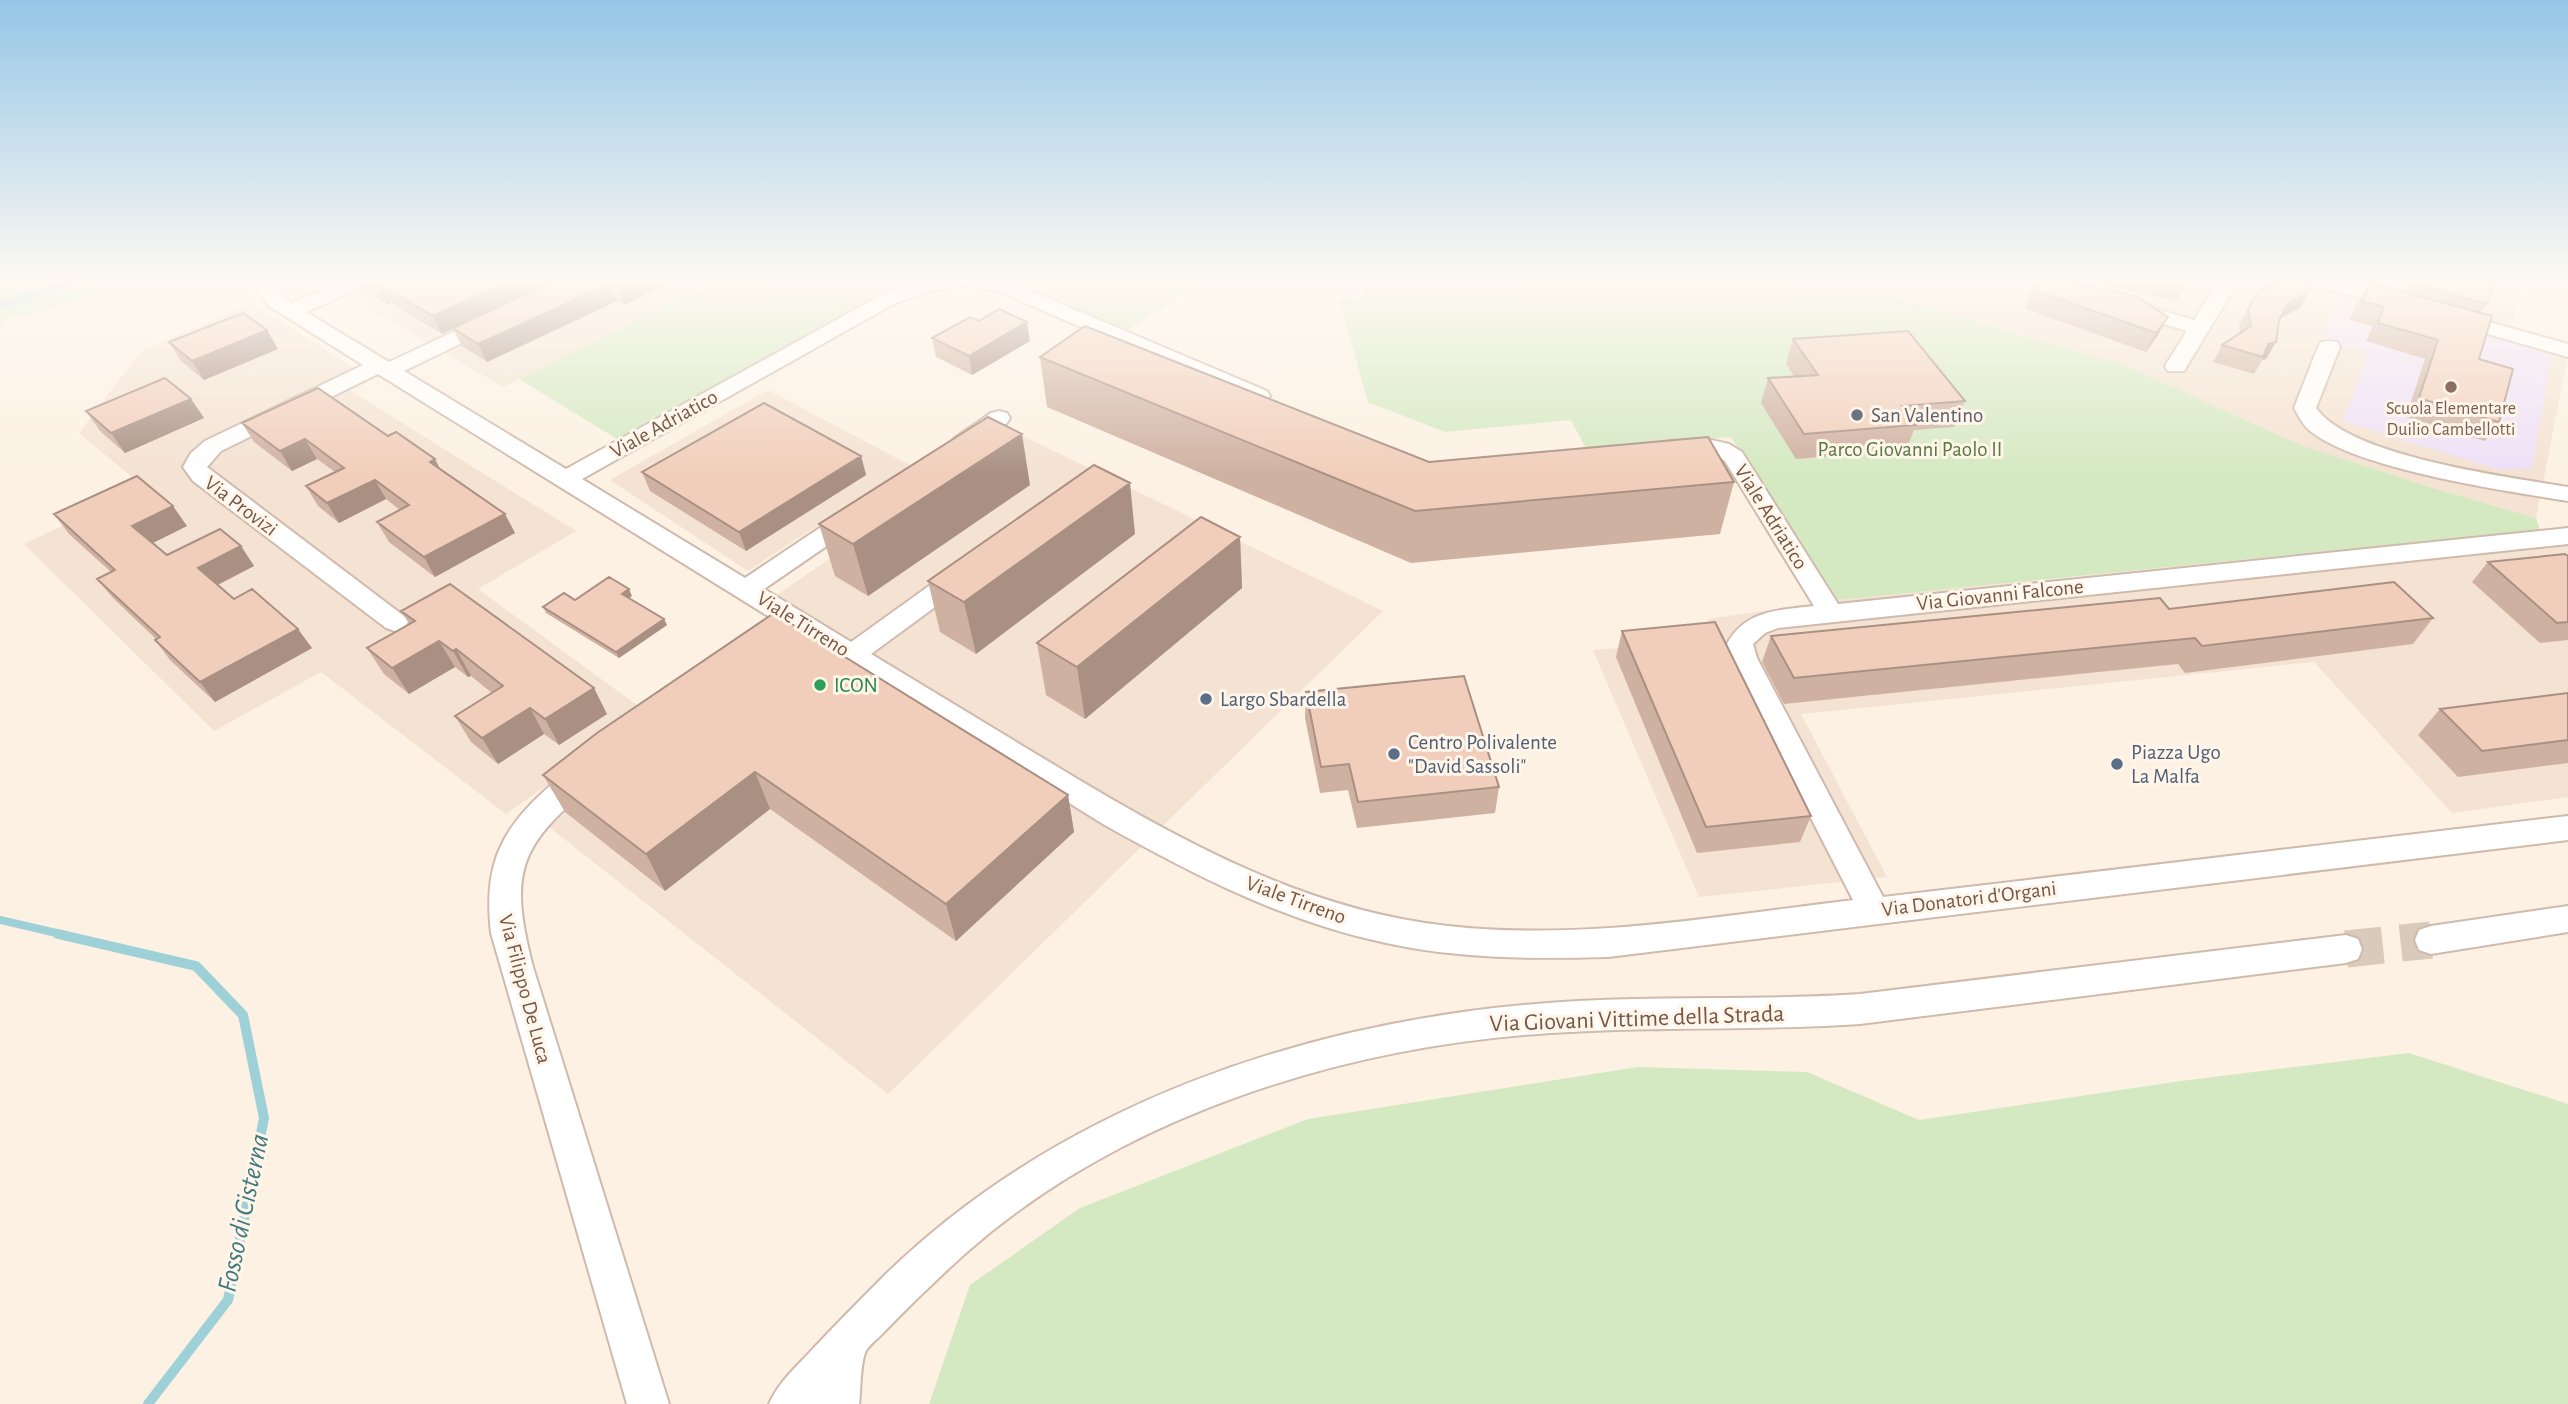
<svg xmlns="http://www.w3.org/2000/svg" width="2568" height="1404" viewBox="0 0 2568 1404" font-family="'Alegreya Sans',sans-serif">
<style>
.residential{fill:#f4e2d2}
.education{fill:#eee0f8}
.green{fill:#d4e9c2}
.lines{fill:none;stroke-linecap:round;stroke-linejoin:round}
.stream-far2{stroke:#9ed1d7;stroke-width:6}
.stream-far1{stroke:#9ed1d7;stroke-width:8}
.stream{stroke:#9ed1d7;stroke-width:10}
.street-tunnel{stroke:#dacabc;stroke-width:37;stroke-dasharray:37 18;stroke-linecap:butt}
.street-casing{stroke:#cfbaad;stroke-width:4}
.street{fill:#fff;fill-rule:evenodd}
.wall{fill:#cfb1a1}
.shaded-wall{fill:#a99083}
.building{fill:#f1cebb;stroke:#a99083;stroke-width:2}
.education-dot{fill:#8d6e63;stroke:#fff5e9;stroke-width:2.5}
.worship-dot{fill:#6b7280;stroke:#fff5e9;stroke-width:2.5}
.leisure-dot{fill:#2e9e5b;stroke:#fff5e9;stroke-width:2.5}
.service-dot{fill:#5c6f8a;stroke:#fff5e9;stroke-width:2.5}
.labels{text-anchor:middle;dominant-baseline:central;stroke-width:6;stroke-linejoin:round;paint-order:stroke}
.far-education-label{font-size:18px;fill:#785e54;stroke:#fff5e9}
.worship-label{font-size:21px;fill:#5b616d;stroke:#fff5e9;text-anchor:start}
.street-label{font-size:21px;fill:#745649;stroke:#fff5e9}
.park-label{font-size:21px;fill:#557a42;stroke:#fff5e9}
.leisure-label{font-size:21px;fill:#27864d;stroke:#fff5e9;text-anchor:start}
.service-label{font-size:21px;fill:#4e5e75;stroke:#fff5e9;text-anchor:start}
.near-street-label{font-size:24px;fill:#745649;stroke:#fff5e9}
.near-water-label{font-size:28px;font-style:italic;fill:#407a81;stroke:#fff5e9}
</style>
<rect width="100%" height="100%" fill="#fcf1e3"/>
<path class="residential" d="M 317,278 L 722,278 L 503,387 Z
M 1904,278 L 2526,278 L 2512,326 L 2568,341 L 2568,355 L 2536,518 L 2426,486 L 2301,445 L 2129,367 L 1889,296 Z
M 252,303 L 369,378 L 348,389 L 576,531 L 478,589 L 649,714 L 506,814 L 321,672 L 214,731 L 24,544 L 144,487 L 79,433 L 141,351 Z
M 768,390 L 910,465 L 748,571 L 610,480 Z
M 1015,432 L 1383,611 L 888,1094 L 549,827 L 778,624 L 755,610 Z
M 2568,529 L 2568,797 L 2452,813 L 2314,662 L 1801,714 L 1887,877 L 1699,897 L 1593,650 L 1718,640 L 1708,619 L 1838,600 Z"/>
<path class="education" d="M 2343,290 L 2552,351 L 2532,468 L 2500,470 L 2343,421 L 2368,353 L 2322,339 Z"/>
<path class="green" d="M 23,278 L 124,278 L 47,311 L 13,317 L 0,323 L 0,284 Z
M 722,278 L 918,278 L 622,442 L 519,379 Z
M 988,278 L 1209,278 L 1123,333 Z
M 1357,278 L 1904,278 L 1890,296 L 2129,367 L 2301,445 L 2426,486 L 2536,518 L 2540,530 L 1838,600 L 1731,437 L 1587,450 L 1571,420 L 1445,432 L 1368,402 L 1339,300 L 1366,296 Z
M 2409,1053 L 2568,1104 L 2568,1404 L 929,1404 L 970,1285 L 1080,1208 L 1308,1119 L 1638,1067 L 1807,1072 L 1919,1120 L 2181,1081 Z"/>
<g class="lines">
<path class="stream-far2" d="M 0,306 L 83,278"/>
<path class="stream-far1" d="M 0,920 L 65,935"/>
<path class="stream" d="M 58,934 L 196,966 L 243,1015 L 264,1118 L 228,1300 L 148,1404"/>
<path class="street-tunnel" d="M 2346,949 L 2431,940"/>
<defs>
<path id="street" d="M 254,278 L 274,278 L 276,288 L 292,303 L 350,278 L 377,278 L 374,282 L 306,312 L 389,362 L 483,318 L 497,318 L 500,322 L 497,326 L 404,371 L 566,469 L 876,298 C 922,276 970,270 1019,286 L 1267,391 L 1270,396 L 1267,401 L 1251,401 L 1005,294 C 963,281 929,288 890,306 L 582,479 L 745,578 L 845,511 L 854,508 L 863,511 L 866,516 L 863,521 L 764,589 L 851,642 L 954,568 L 963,566 L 972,568 L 976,574 L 972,580 L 871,654 C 931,690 991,727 1051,763 C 1175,838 1302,910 1448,926 C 1583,941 1719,916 1853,900 L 1729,658 L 1727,644 C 1745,610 1779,610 1814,606 L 1725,461 C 1706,448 1689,456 1668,451 L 1664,446 L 1668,441 L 1707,439 L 1729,444 L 1742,452 L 1838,604 L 2568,528 L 2568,544 L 1778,628 L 1765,633 L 1753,644 L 1757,658 L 1883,897 L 2568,816 L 2568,840 L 1608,957 C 1533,959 1459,959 1386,943 C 1285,922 1192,874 1103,824 L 378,374 L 221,451 L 207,467 L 404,616 L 408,622 L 404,628 L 395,631 L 386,628 L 193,481 L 183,467 L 191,453 L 205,441 L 363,365 L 269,306 L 256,289 Z
M 2220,278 L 2240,278 L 2184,371 L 2168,371 L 2165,366 L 2187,331 L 2124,312 L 2121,308 L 2124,304 L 2131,302 L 2194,320 Z
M 2300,278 L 2332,278 L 2407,299 L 2410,303 L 2407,307 L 2400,309 L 2303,282 Z
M 2453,312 L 2568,344 L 2568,357 L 2446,322 L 2443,318 L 2446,314 Z
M 2329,341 L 2337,342 L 2340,347 L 2316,408 C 2350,457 2509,477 2568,487 L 2568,501 C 2506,491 2355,469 2309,430 C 2303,425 2298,415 2294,408 L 2318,347 L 2321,342 Z
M 999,411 L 1007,413 L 1010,418 L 1007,423 L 971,448 L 955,448 L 951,443 L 955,438 L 991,413 Z
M 585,764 L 595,767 L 600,775 L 595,783 C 519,845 508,871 533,967 L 669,1404 L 627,1404 L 491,933 C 484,873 496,836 541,794 C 554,782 568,769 585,764 Z
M 2568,906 L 2568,932 L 2431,954 L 2419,950 L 2415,940 L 2419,930 L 2431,926 Z
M 2346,935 L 2358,939 L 2362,949 L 2358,959 L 2346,963 L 1860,1024 C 1757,1031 1654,1026 1551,1033 C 1345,1046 1124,1114 967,1252 C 938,1278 911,1304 884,1332 C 879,1338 868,1345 865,1353 C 860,1367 861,1389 859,1404 L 769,1404 C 778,1383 795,1368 810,1352 C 835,1325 861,1299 887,1273 C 1063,1103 1308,1021 1548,1003 C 1652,995 1756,1001 1860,994 Z"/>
</defs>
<use href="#street" class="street-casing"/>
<use href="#street" class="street"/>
</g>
<path class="wall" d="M 356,278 L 680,278 L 624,305 L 617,301 L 487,362 L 462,346 L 453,329 L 442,334 L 391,303 L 388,305 L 362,290 Z
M 2037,278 L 2137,297 L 2158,335 L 2146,352 L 2026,309 L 2029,295 Z
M 2067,278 L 2191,278 L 2176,301 Z
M 2268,278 L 2314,278 L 2300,308 L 2281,318 L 2266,359 L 2262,360 L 2254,374 L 2213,362 L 2222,345 L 2240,333 L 2239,325 L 2248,309 L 2267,288 L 2266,280 Z
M 2411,278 L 2496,278 L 2487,304 L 2480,313 L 2479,359 L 2499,422 L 2485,441 L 2406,417 L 2425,359 L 2366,341 L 2373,326 L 2350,320 L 2358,301 L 2370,283 L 2404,292 Z
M 932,338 L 1030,341 L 972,375 L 936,357 Z
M 1793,339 L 1965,401 L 1954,427 L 1914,430 L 1906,450 L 1796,459 L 1761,403 L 1768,378 L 1794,376 L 1786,364 Z
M 169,342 L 278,349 L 204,380 L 181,361 Z
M 1040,357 L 1429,462 L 1734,482 L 1720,534 L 1411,563 L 1047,407 Z
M 191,399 L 204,418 L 125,453 L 100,431 L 86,411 Z
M 242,423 L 388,436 L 440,469 L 515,533 L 435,577 L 389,542 L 377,522 L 400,510 L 386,499 L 339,523 L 318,506 L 306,486 L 335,472 L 317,459 L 292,471 L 254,442 Z
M 861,456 L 866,475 L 746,551 L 650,491 L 642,472 Z
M 1030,485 L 868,596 L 835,576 L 819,524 Z
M 54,514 L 187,526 L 152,543 L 167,555 L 241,546 L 254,566 L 218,585 L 234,599 L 312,648 L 215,702 L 170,660 L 155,640 L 156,639 L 113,598 L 97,579 L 111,572 L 69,534 Z
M 1135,534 L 976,654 L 940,632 L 928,581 Z
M 1240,537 L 1242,588 L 1085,719 L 1046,695 L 1037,643 Z
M 2568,556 L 2568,640 L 2540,643 L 2472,582 L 2488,562 Z
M 632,596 L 629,598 L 664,619 L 667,625 L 619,658 L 546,613 L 543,607 L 575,600 Z
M 2169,609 L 2433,618 L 2413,644 L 2185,673 L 2178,664 L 1784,704 L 1762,662 L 1771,636 Z
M 401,611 L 607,714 L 559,745 L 544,734 L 498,764 L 471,742 L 455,716 L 492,693 L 471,676 L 468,677 L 455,667 L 409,694 L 384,674 L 367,648 L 410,624 Z
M 1622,631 L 1811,816 L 1800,842 L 1697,853 L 1616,657 Z
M 1306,692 L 1499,787 L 1495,813 L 1357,828 L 1348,790 L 1320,793 L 1305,718 Z
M 2568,693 L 2568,763 L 2458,777 L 2418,735 L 2440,709 Z
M 597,733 L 1068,795 L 1074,832 L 956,941 L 770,809 L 665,891 L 565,812 L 543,775 Z"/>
<path class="shaded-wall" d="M 516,278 L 562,278 L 442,334 L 433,316 Z
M 636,278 L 680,278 L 624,305 L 617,287 Z
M 2188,278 L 2191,278 L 2176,301 L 2185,283 Z
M 611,283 L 617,301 L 487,362 L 478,344 Z
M 382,286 L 391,303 L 388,305 L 379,287 Z
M 2309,291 L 2300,308 L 2279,319 L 2288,303 Z
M 2168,317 L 2158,335 L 2146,352 L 2156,333 Z
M 1027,322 L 1030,341 L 972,375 L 969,356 Z
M 267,330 L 278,349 L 204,380 L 192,361 Z
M 2276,342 L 2266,359 L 2262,360 L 2268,344 Z
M 191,399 L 204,418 L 125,453 L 111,433 Z
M 1022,434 L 1030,485 L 868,596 L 853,544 Z
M 305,439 L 317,459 L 292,471 L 280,451 Z
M 861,456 L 866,475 L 746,551 L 739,532 Z
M 435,459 L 445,479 L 430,462 Z
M 375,480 L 386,499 L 339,523 L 327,503 Z
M 1130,483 L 1135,534 L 976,654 L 964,602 Z
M 173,506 L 187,526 L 147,546 L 132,526 Z
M 505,514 L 515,533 L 435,577 L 424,557 Z
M 1240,537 L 1242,588 L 1085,719 L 1077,667 Z
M 241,546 L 254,566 L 213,587 L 198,568 Z
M 629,589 L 632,596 L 625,601 L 622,594 Z
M 664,619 L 667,625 L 619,658 L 616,652 Z
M 298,629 L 312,648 L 215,702 L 200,682 Z
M 439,641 L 455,667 L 409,694 L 392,668 Z
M 456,649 L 471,676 L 468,677 L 453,651 Z
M 594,688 L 607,714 L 559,745 L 545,719 Z
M 530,708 L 544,734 L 498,764 L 482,738 Z
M 755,772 L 770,809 L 665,891 L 646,854 Z
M 1068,795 L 1074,832 L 956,941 L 946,904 Z"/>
<path class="building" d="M 364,278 L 516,278 L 433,316 L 382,286 L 379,287 Z
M 561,278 L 636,278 L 617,287 L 611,283 L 478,344 L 453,328 Z
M 2037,278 L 2042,278 L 2105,290 L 2105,288 L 2137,297 L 2168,317 L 2156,333 L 2034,290 Z
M 2162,278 L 2188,278 L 2185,283 Z
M 2277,278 L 2314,278 L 2309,291 L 2288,303 L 2279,321 L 2276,342 L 2268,344 L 2263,357 L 2222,345 L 2251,326 L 2248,309 L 2258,292 L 2277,284 Z
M 2413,278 L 2496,278 L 2487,304 L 2411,283 Z
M 2370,283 L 2492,316 L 2479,359 L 2513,369 L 2499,422 L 2419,398 L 2438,340 L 2378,323 L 2384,307 L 2362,301 Z
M 999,309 L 1027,322 L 969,356 L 932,338 L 970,317 L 979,321 Z
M 243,313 L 267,330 L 192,361 L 169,342 Z
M 1085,326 L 1429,462 L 1708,437 L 1734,482 L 1415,511 L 1040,357 Z
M 1908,331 L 1965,401 L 1902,406 L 1916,425 L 1804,434 L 1768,378 L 1818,375 L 1793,339 Z
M 165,378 L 191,399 L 111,433 L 86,411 Z
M 318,388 L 388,436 L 396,432 L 435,459 L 430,462 L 505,514 L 424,557 L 377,522 L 409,505 L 375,480 L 327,503 L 306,486 L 344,468 L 305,439 L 280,451 L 242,423 Z
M 764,403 L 861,456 L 739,532 L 642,472 Z
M 988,417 L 1022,434 L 853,544 L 819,524 Z
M 1094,465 L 1130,483 L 964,602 L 928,581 Z
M 137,476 L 173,506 L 132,526 L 167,555 L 220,529 L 241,546 L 198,568 L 234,599 L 252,589 L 298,629 L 200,682 L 155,640 L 160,637 L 97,579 L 115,570 L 54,514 Z
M 1201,517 L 1240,537 L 1077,667 L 1037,643 Z
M 2565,554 L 2568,556 L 2568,622 L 2557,623 L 2488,562 Z
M 609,577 L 629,589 L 622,594 L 664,619 L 616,652 L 543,607 L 564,593 L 575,600 Z
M 2394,582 L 2433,618 L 2202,646 L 2195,638 L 1794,678 L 1771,636 L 2160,598 L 2169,609 Z
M 450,584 L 594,688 L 545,719 L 530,708 L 482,738 L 455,716 L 503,686 L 456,649 L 453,651 L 439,641 L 392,668 L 367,648 L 415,621 L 401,611 Z
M 774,613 L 1068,795 L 946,904 L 755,772 L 646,854 L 543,775 L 597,733 Z
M 1715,622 L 1811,816 L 1706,827 L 1622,631 Z
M 1464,676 L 1499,787 L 1358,802 L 1349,764 L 1321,767 L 1306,692 Z
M 2568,693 L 2568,740 L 2482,751 L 2440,709 Z"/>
<linearGradient id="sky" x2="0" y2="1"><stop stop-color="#95c6e7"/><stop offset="0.59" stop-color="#fef9f2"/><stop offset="1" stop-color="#fef9f2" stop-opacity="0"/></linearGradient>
<rect width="2568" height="475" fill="url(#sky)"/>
<circle class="education-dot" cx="2451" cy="387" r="7"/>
<circle class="worship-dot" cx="1857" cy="415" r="7"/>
<circle class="leisure-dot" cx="820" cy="685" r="7"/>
<g class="service-dot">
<circle cx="1206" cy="699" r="7"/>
<circle cx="1394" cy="754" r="7"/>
<circle cx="2117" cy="764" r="7"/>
</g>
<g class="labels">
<g class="far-education-label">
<text x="2451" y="409">Scuola Elementare<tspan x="2451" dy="21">Duilio Cambellotti</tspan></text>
</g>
<g class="worship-label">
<text x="1871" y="415">San Valentino</text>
</g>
<g class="street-label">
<text transform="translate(664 424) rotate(-29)">Viale Adriatico</text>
<text transform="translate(241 506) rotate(37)">Via Provizi</text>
<text transform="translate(1771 517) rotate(58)">Viale Adriatico</text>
<text transform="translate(2000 595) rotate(-6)">Via Giovanni Falcone</text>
<text transform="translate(803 624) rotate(32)">Viale Tirreno</text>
<text transform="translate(1969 899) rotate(-7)">Via Donatori d'Organi</text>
<text transform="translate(1296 900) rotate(20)">Viale Tirreno</text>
<text transform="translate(525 989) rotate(75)">Via Filippo De Luca</text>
</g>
<g class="park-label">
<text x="1910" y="449">Parco Giovanni Paolo II</text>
</g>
<g class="leisure-label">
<text x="834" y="685">ICON</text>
</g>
<g class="service-label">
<text x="1220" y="699">Largo Sbardella</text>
<text x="1408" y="742">Centro Polivalente<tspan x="1408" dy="24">"David Sassoli"</tspan></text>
<text x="2131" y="752">Piazza Ugo<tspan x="2131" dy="24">La Malfa</tspan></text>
</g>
<g class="near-street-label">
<text transform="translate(1637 1019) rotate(-2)">Via Giovani Vittime della Strada</text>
</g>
<g class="near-water-label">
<text transform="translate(244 1213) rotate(-78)">Fosso di Cisterna</text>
</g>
</g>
</svg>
